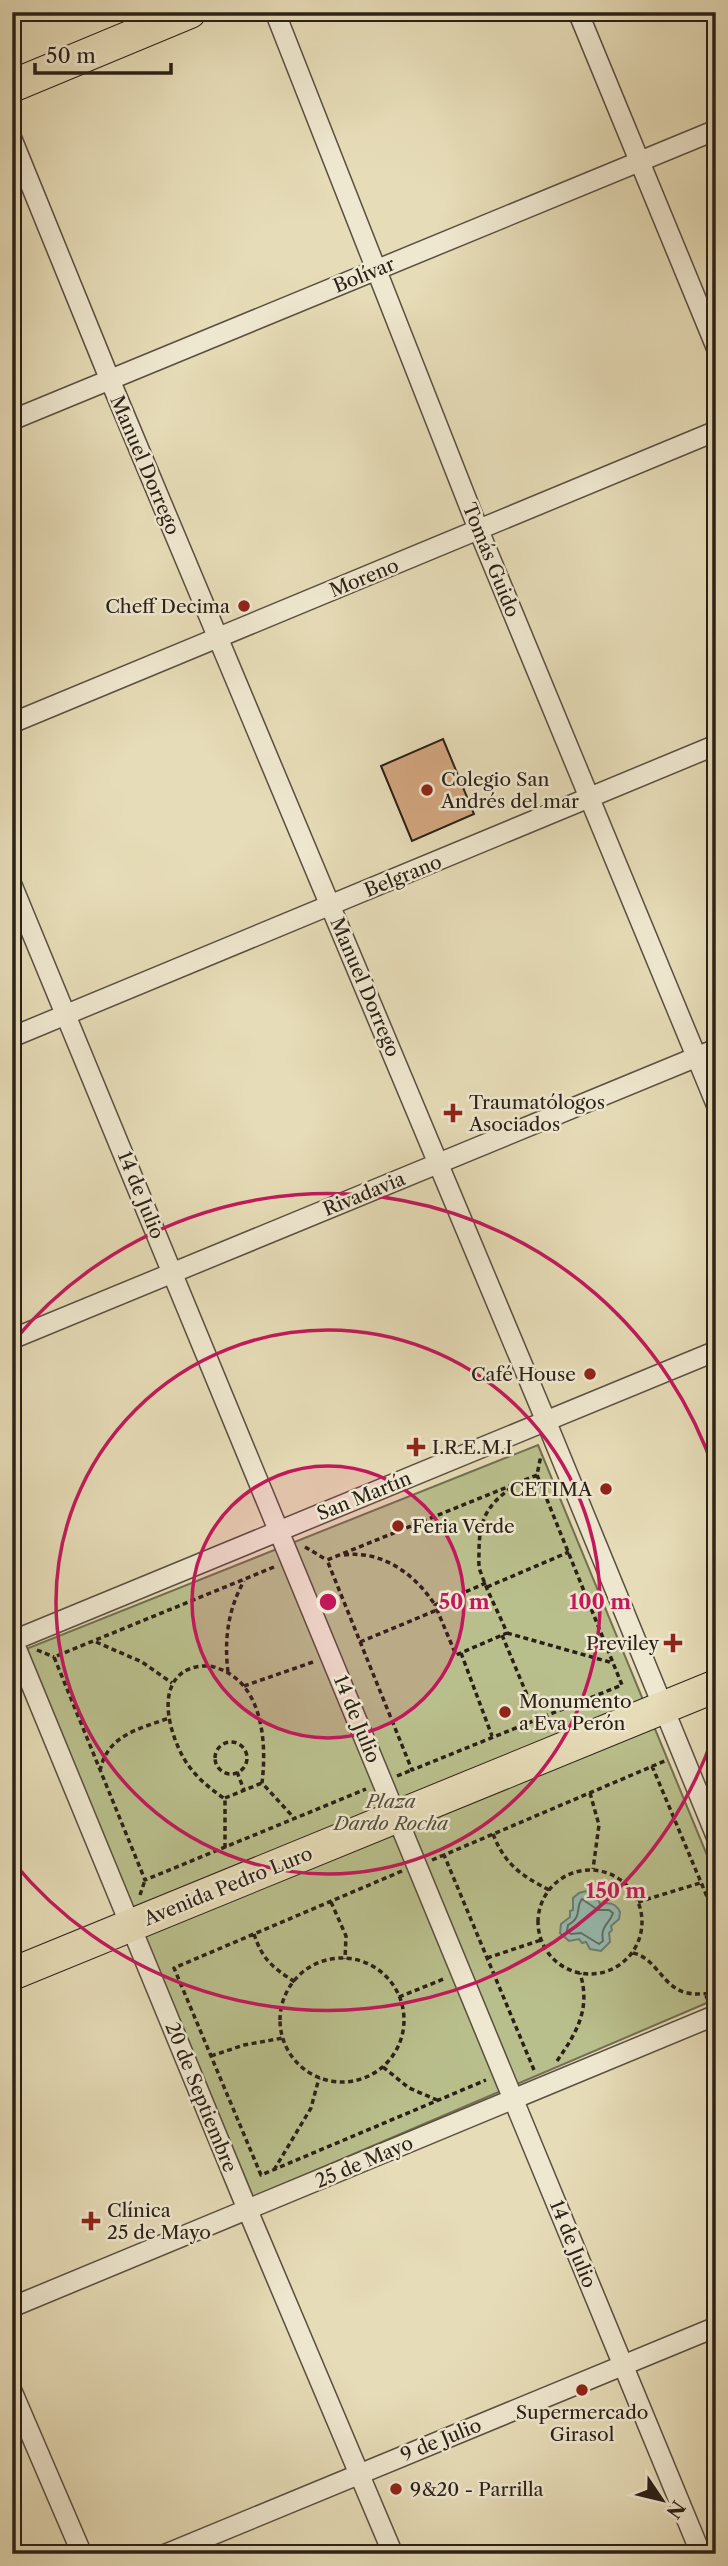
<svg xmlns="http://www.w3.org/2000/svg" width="728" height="2566" viewBox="0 0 728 2566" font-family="'Libre Caslon Text',serif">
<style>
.green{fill:#b9bf8c;stroke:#727052;stroke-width:2}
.water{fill:#96bbb0;stroke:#6b7d73;stroke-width:2}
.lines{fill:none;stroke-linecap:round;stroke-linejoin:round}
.shore{stroke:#606e64;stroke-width:2}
.building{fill:#d2a67f;stroke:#2a2018;stroke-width:2}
.street-casing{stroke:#594f40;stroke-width:22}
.primary-casing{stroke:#2a2018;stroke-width:34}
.path{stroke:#2a2018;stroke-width:3.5;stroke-dasharray:5 3.5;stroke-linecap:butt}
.street{stroke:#efe8d0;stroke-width:19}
.primary{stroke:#e6dcb7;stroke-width:32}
.ring{fill:none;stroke:#c2185b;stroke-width:3.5}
.poi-dot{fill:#8f2418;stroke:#efe8d0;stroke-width:2.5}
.labels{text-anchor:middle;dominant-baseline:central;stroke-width:5;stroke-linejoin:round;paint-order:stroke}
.street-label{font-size:19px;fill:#2a2018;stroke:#efe8d0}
.poi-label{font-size:19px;fill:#2a2018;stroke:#efe8d0;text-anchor:start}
.park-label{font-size:19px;font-style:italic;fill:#55503b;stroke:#efe8d0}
.centre{fill:#c2185b;stroke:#efe8d0;stroke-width:3.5}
.ring-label{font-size:21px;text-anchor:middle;font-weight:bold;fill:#c2185b;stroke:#efe8d0;stroke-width:5;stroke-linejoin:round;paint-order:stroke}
</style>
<rect width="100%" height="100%" fill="#e6dcb7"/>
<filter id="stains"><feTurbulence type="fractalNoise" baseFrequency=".00286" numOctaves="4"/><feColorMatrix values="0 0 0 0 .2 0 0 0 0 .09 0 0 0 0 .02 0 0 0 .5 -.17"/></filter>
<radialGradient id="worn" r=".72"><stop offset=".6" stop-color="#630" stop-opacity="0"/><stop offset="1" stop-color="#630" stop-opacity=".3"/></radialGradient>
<path class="green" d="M 538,1445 L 716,1877 L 716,1999 L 253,2197 L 26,1649 Z"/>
<path class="water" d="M 586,1891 L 595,1900 L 598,1899 L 600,1904 C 609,1902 616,1903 620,1912 L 619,1919 L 611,1926 L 612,1930 L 609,1933 L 610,1942 L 601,1951 L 590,1949 L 586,1942 L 582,1943 L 579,1939 L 569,1941 L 560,1933 L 561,1924 L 570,1917 L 570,1911 L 573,1910 L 573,1898 L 579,1893 Z"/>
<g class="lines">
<path class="shore" d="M 582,1899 L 598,1910 L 609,1910 L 613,1913 C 610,1924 600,1925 603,1941 L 599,1944 L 581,1933 L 571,1934 L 567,1931 L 568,1925 C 583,1917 575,1907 582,1899 Z"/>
</g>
<path class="building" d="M 443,739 L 474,814 L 412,841 L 381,766 Z"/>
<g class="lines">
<defs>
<path id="street" d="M 275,12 L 479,531 L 716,1104
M 578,12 L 716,347
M 12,139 L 110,380 L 546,1421 L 716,1836
M 12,420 L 716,130
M 12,723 L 716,431
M 12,885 L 701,2554
M 12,1037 L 716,745
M 12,1339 L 716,1049
M 12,1638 L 248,2211 L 393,2554
M 12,1641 L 716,1351
M 12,2307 L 716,2015
M 12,2391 L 82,2554
M 166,2554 L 716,2327"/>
<path id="primary" d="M 12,86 L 190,12
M 12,1974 L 716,1686"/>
</defs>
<use href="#street" class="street-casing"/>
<use href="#primary" class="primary-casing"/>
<path class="path" d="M 537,1475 L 327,1560 L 412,1770 L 622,1685 L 537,1475 L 541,1455
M 305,1547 L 327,1560
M 344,1555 C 382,1550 415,1574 435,1605
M 274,1567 L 54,1657 L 145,1880 L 366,1789
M 486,1583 L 435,1605 L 456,1655 L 507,1633 C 499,1613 488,1594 481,1573 C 478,1567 479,1559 479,1552 C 479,1521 486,1506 511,1488
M 487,1587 L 569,1552
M 507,1633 L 613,1663
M 502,1635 L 537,1719
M 96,1642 L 142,1662 L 172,1683
M 360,1642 L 437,1610
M 37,1650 L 54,1657
M 461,1653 L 492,1736
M 228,1672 C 224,1640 228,1609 244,1581
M 244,1686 L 313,1662
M215 1758a16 16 0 1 1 32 0a16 16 0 1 1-32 0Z
M 652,1766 L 716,1918
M 100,1771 C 107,1735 139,1729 169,1718
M 237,1772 L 244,1790
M 397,1776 L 412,1770
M 590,1793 L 599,1825 L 593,1869
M 225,1798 L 262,1783
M 493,1834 C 505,1865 521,1875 549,1890
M 225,1848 L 225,1799 C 209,1788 193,1775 183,1757 C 171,1735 157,1692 182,1673 C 191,1666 207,1664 217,1668 C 263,1683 267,1743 262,1783 L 295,1819
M 432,1860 L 444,1855
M538 1922a52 52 0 1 1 104 0a52 52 0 1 1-104 0Z
M 402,1871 L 174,1968 L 261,2175 L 486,2080
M 140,1895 L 145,1880
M 331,1902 L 346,1936 L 345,1959
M 638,1902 L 700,1883
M 254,1934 C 262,1959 273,1968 295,1982
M 633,1953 C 657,1958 663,1989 688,1993 C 696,1995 704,1993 712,1994
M 487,1958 L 541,1940
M280 2020a62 62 0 1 1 124 0a62 62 0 1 1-124 0Z
M 399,1997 L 446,1978
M 705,1998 L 716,1993
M 211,2056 L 244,2045 L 283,2038
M 557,2061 C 577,2032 591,2009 580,1973
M 383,2067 L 409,2088 L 437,2100
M 534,2070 L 444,1855 L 667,1760
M 274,2170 L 311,2108 L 319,2078"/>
<use href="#street" class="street"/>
<use href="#primary" class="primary"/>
</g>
<circle cx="328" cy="1602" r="136" fill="#c2185b" fill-opacity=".12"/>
<g class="ring">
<circle cx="328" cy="1602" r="136"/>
<circle cx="328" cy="1602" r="272"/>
<path d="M715 1731A408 408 0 0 1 13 1862M13 1342A408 408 0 0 1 715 1473"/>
</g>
<g class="poi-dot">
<circle cx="244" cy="606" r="7"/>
<circle cx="427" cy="790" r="7"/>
<path d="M449.5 1102.5h7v7h7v7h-7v7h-7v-7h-7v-7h7z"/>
<circle cx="590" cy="1374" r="7"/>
<path d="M412.5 1436.5h7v7h7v7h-7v7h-7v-7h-7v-7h7z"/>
<circle cx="606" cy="1489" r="7"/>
<circle cx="398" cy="1526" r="7"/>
<path d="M669.5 1632.5h7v7h7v7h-7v7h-7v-7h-7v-7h7z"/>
<circle cx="505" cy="1712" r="7"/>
<path d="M87.5 2210.5h7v7h7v7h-7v7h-7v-7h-7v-7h7z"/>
<circle cx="582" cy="2390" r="7"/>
<circle cx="396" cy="2489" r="7"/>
</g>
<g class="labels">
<g class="street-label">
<text transform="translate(364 275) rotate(-22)">Bolívar</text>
<text transform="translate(145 465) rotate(67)">Manuel Dorrego</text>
<text transform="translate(491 560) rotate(68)">Tomás Guido</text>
<text transform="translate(364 578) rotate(-22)">Moreno</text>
<text transform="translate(403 876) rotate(-22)">Belgrano</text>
<text transform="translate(365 987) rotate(67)">Manuel Dorrego</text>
<text transform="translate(364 1194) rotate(-22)">Rivadavia</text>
<text transform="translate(141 1195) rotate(68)">14 de Julio</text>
<text transform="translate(364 1496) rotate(-22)">San Martín</text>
<text transform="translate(357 1719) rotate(68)">14 de Julio</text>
<text transform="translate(228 1886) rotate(-22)">Avenida Pedro Luro</text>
<text transform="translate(201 2097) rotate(68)">20 de Septiembre</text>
<text transform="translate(364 2162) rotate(-23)">25 de Mayo</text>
<text transform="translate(573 2244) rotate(68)">14 de Julio</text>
<text transform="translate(441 2440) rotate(-22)">9 de Julio</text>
</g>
<g class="poi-label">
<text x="230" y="606" text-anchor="end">Cheff Decima</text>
<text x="441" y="779">Colegio San<tspan x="441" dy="22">Andrés del mar</tspan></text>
<text x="469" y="1102">Traumatólogos<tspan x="469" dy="22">Asociados</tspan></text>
<text x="576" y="1374" text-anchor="end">Café House</text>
<text x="432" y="1447">I.R.E.M.I</text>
<text x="592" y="1489" text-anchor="end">CETIMA</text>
<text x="412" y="1526">Feria Verde</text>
<text x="659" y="1643" text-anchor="end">Previley</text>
<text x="519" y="1701">Monumento<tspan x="519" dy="22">a Eva Perón</tspan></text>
<text x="107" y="2210">Clínica<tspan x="107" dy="22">25 de Mayo</tspan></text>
<text x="582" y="2412" text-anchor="middle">Supermercado<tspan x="582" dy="22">Girasol</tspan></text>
<text x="410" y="2489">9&amp;20 - Parrilla</text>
</g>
<g class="park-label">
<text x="391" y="1801">Plaza<tspan x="391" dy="22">Dardo Rocha</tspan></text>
</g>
</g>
<circle cx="328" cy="1602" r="10" class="centre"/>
<g class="ring-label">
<text x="464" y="1609">50 m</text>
<text x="600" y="1609">100 m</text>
<text x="616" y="1898">150 m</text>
</g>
<rect width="728" height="2566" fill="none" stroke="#e6dcb7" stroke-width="42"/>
<rect x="14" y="14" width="700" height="2538" fill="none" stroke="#2a2018" stroke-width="3.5"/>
<rect x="21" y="21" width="686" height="2524" fill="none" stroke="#2a2018" stroke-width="2"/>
<g transform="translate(662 2500) rotate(125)" stroke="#efe8d0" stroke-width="5" paint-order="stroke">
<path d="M0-5L12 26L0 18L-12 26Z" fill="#2a2018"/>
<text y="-10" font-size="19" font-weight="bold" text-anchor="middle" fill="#2a2018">N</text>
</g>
<path d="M35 63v10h136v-10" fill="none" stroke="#2a2018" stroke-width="3.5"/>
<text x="46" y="63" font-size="21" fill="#2a2018" stroke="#efe8d0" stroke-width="5" paint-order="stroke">50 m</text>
<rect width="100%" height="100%" filter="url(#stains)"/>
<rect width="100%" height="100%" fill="url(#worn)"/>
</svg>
